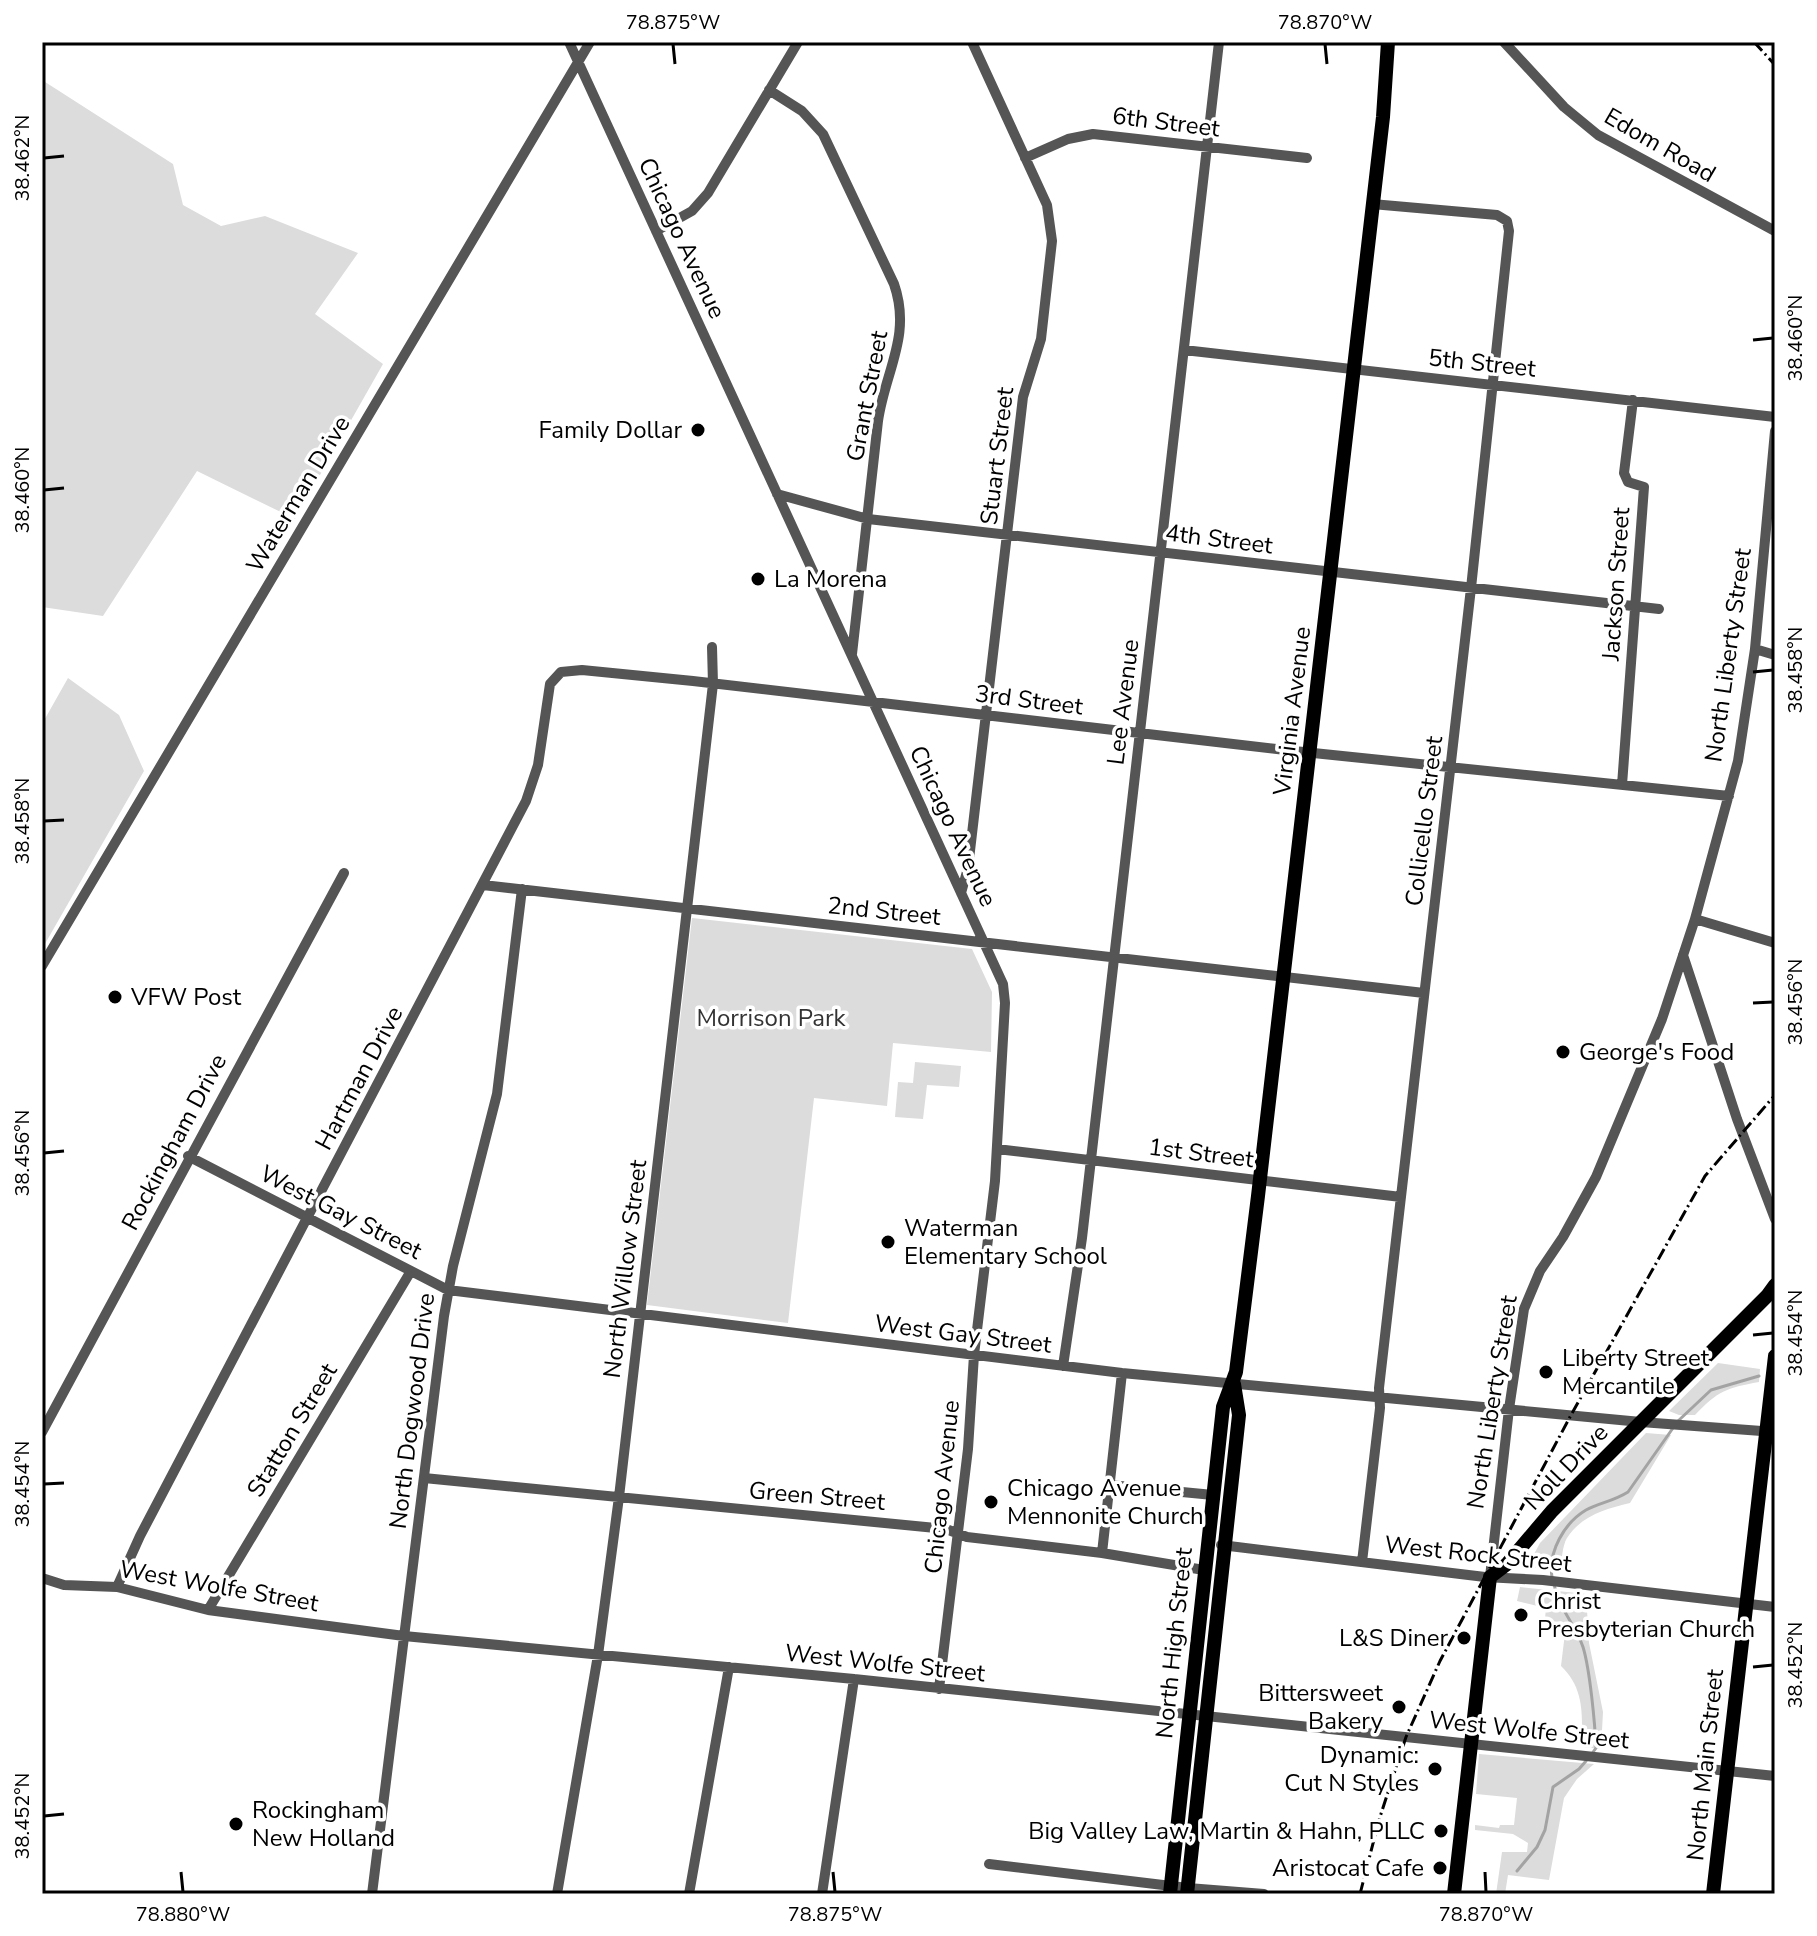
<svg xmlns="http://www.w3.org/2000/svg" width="1817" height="1936" viewBox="0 0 1817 1936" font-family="'Nunito Sans',sans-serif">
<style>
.green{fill:#dcdcdc}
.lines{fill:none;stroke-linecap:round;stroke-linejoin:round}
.stream{stroke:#a3a3a3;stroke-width:3}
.minor{stroke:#555;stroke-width:10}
.major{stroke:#000;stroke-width:14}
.rail{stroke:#000;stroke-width:3;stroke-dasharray:12 4 2 4;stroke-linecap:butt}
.ticks{fill:none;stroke:#000;stroke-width:3}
.poi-dot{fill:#000;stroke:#fff;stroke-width:3}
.labels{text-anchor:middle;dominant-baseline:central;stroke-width:7;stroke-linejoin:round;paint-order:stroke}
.street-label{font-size:24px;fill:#000;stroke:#fff}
.poi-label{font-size:24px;fill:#000;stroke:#fff;text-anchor:start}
.park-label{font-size:24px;fill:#333;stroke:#fff}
.neatline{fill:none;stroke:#000;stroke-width:3}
.ticks-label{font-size:20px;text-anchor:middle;fill:#000}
</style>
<rect width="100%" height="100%" fill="#fff"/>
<path class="green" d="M 42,80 L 173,164 L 183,205 L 221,226 L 265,216 L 358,253 L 315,314 L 383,364 L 295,519 L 197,471 L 103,616 L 42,607 Z
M 68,678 L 119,715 L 144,771 L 42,949 L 42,724 Z
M 692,918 L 972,949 L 992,992 L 991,1052 L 893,1043 L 887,1106 L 814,1098 L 788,1323 L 647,1305 Z
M 915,1062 L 961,1066 L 959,1087 L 927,1085 L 923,1119 L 895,1117 L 898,1082 L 913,1083 Z
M 1718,1363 L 1760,1369 L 1759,1382 C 1726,1388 1718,1391 1695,1415 L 1679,1415 L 1669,1411 Z
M 1646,1433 L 1671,1435 L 1630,1503 C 1606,1509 1582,1515 1567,1538 C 1562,1546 1562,1561 1560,1571 L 1527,1567 L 1540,1543 Z
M 1520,1587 L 1586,1594 L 1589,1643 L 1603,1712 L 1601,1749 L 1582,1747 C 1582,1715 1585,1689 1561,1666 L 1565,1633 L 1544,1629 L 1546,1608 L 1517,1601 Z
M 1479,1754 L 1594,1764 L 1577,1779 L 1564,1798 L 1549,1880 L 1508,1875 L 1505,1894 L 1496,1894 L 1502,1852 L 1527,1852 L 1528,1843 L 1513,1834 L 1475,1830 L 1475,1825 L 1499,1828 L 1500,1825 L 1514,1825 L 1517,1798 L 1476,1794 Z"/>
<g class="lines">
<path class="stream" d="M 1678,1421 L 1711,1390 L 1759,1376
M 1552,1577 C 1548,1552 1564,1523 1586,1510 C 1599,1503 1614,1501 1628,1492 L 1673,1428
M 1554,1584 C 1558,1608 1576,1625 1583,1647 C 1590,1670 1595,1724 1596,1748 L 1591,1755
M 1517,1871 L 1537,1847 L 1545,1830 L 1553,1787 L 1579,1769 L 1586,1761"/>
<path class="minor" d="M 569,42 L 1003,984 L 1005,1003 L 995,1181 L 974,1355 L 968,1449 L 939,1689
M 1504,42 L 1564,107 L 1598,135 L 1775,231
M 769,90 L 802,111 L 823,134 L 894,284 C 912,336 885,371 878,421 L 852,654
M 1025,158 L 1068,139 L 1093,134 L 1307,158
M 656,231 L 692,211 L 708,193 L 798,42
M 1184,350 L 1775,417
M 777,494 L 868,519 L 1659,609
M 1755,649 L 1775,655
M 1622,785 L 1644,487 L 1628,482 L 1624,473 L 1633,400
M 483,885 L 1424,993
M 961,893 L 968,868 L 1023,397 L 1041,339 L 1052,241 L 1047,205 L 972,42
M 1695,919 L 1775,943
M 1683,955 L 1737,1119 L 1775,1219
M 42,966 L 590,42
M 997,1149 L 1401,1197
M 188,1156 L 448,1290 L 1122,1373 L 1641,1422 L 1775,1432
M 1063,1366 L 1082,1238 L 1219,42
M 42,1432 L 344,873
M 424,1478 L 946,1529 L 967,1537 L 1102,1553 L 1204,1570
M 1110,1485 L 1213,1495
M 1221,1545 L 1485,1577 L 1543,1580 L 1775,1607
M 1102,1553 L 1122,1373
M 1362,1562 L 1380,1408 L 1379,1388 L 1471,588 L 1509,231 L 1507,221 L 1497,215 L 1372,204
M 1490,1577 L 1509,1409 L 1524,1309 L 1540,1271 L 1563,1237 L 1596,1177 L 1662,1019 L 1695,919 L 1738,761 L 1755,649 L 1775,431
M 42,1578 L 64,1585 L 117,1587 L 208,1610 L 404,1636 L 854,1679 L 1775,1776
M 117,1587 L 140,1536 L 526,801 L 538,765 L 550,684 L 561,672 L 582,670 L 693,681 L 1294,751 L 1729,796
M 208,1610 L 411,1271
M 989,1864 L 1188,1888 L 1264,1894
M 372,1894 L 444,1316 L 453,1266 L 497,1094 L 522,889
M 557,1894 L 598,1655 L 619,1497 L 713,684 L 712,647
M 689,1894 L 729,1667
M 822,1894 L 854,1679"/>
<path class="major" d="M 1170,1894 L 1223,1407 L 1236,1372 L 1258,1196 L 1383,117 L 1388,42
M 1187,1894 L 1239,1415 L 1234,1384
M 1454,1894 L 1490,1577 L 1507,1564 L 1552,1511 L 1767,1296 L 1775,1285
M 1713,1894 L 1775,1356"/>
<path class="rail" d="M 1754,42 L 1775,65
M 1360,1894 L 1379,1820 L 1406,1737 L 1440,1661 L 1571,1415 L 1705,1176 L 1775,1095"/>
</g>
<path class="ticks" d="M 673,44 L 675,64M 1325,44 L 1327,64M 44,158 L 64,156M 1753,340 L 1773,338M 44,490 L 64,488M 1753,672 L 1773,670M 44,821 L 64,820M 1753,1003 L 1773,1002M 44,1153 L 64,1151M 1753,1335 L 1773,1333M 44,1484 L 64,1483M 1753,1667 L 1773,1665M 44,1816 L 64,1814M 181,1872 L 183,1892M 833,1872 L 835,1892M 1485,1872 L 1486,1892"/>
<g class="poi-dot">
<circle cx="698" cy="430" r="8"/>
<circle cx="758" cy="579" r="8"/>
<circle cx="115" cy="997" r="8"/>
<circle cx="1563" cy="1052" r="8"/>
<circle cx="888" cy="1242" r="8"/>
<circle cx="1546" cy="1372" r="8"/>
<circle cx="991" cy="1502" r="8"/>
<circle cx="1521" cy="1615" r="8"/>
<circle cx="1464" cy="1638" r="8"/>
<circle cx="1399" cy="1707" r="8"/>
<circle cx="1435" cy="1769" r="8"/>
<circle cx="236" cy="1824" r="8"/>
<circle cx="1441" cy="1831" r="8"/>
<circle cx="1440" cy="1868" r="8"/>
</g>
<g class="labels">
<g class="street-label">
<text transform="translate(1166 122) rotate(7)">6th Street</text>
<text transform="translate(1660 145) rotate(30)">Edom Road</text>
<text transform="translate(682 238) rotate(65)">Chicago Avenue</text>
<text transform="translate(1482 363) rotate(6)">5th Street</text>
<text transform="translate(867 396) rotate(-79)">Grant Street</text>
<text transform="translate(997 456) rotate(-83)">Stuart Street</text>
<text transform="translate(298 494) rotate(-59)">Waterman Drive</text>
<text transform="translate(1219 539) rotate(7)">4th Street</text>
<text transform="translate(1616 584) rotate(-86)">Jackson Street</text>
<text transform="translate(1728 655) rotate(-82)">North Liberty Street</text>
<text transform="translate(1029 700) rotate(7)">3rd Street</text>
<text transform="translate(1123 702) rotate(-83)">Lee Avenue</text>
<text transform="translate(1292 711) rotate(-83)">Virginia Avenue</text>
<text transform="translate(1424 821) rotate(-83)">Collicello Street</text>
<text transform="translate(953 826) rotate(65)">Chicago Avenue</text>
<text transform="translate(884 911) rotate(6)">2nd Street</text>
<text transform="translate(359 1078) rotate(-62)">Hartman Drive</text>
<text transform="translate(174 1142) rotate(-62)">Rockingham Drive</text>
<text transform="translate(1201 1153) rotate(7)">1st Street</text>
<text transform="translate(341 1212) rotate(27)">West Gay Street</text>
<text transform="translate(625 1269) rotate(-83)">North Willow Street</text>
<text transform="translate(963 1334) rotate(7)">West Gay Street</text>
<text transform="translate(1492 1402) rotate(-81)">North Liberty Street</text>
<text transform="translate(412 1411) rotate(-83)">North Dogwood Drive</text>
<text transform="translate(292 1430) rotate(-59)">Statton Street</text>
<text transform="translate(1566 1467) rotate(-46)">Noll Drive</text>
<text transform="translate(942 1487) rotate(-84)">Chicago Avenue</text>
<text transform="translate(817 1496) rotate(5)">Green Street</text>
<text transform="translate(1478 1554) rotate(6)">West Rock Street</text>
<text transform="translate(219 1586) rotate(10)">West Wolfe Street</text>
<text transform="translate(1174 1643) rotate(-84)">North High Street</text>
<text transform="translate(885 1663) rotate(6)">West Wolfe Street</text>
<text transform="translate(1529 1730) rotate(6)">West Wolfe Street</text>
<text transform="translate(1705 1765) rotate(-84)">North Main Street</text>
</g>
<g class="poi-label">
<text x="682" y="430" text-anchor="end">Family Dollar</text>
<text x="774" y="579">La Morena</text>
<text x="131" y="997">VFW Post</text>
<text x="1579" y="1052">George's Food</text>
<text x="904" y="1228">Waterman<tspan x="904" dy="28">Elementary School</tspan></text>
<text x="1562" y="1358">Liberty Street<tspan x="1562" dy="28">Mercantile</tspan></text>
<text x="1007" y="1488">Chicago Avenue<tspan x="1007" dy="28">Mennonite Church</tspan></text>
<text x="1537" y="1601">Christ<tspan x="1537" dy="28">Presbyterian Church</tspan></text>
<text x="1448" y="1638" text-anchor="end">L&amp;S Diner</text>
<text x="1383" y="1693" text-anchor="end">Bittersweet<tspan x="1383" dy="28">Bakery</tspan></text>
<text x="1419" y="1755" text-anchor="end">Dynamic:<tspan x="1419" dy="28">Cut N Styles</tspan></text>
<text x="252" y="1810">Rockingham<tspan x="252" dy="28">New Holland</tspan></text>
<text x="1425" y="1831" text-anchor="end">Big Valley Law, Martin &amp; Hahn, PLLC</text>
<text x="1424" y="1868" text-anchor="end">Aristocat Cafe</text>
</g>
<g class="park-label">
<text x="771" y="1018">Morrison Park</text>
</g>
</g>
<rect width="1817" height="1936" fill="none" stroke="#ffffff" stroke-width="88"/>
<rect x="44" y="44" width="1729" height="1848" class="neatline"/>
<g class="ticks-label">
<text x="673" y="29">78.875°W</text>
<text x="1325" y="29">78.870°W</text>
<text transform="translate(22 158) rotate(-90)" y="7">38.462°N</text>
<text transform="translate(1795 338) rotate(-90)" y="7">38.460°N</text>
<text transform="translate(22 490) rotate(-90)" y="7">38.460°N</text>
<text transform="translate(1795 670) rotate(-90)" y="7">38.458°N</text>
<text transform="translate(22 821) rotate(-90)" y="7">38.458°N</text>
<text transform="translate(1795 1002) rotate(-90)" y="7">38.456°N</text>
<text transform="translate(22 1153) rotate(-90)" y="7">38.456°N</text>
<text transform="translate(1795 1333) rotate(-90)" y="7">38.454°N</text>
<text transform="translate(22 1484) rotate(-90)" y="7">38.454°N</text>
<text transform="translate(1795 1665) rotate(-90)" y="7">38.452°N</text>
<text transform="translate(22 1816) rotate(-90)" y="7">38.452°N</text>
<text x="183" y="1921">78.880°W</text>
<text x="835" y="1921">78.875°W</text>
<text x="1486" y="1921">78.870°W</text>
</g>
</svg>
